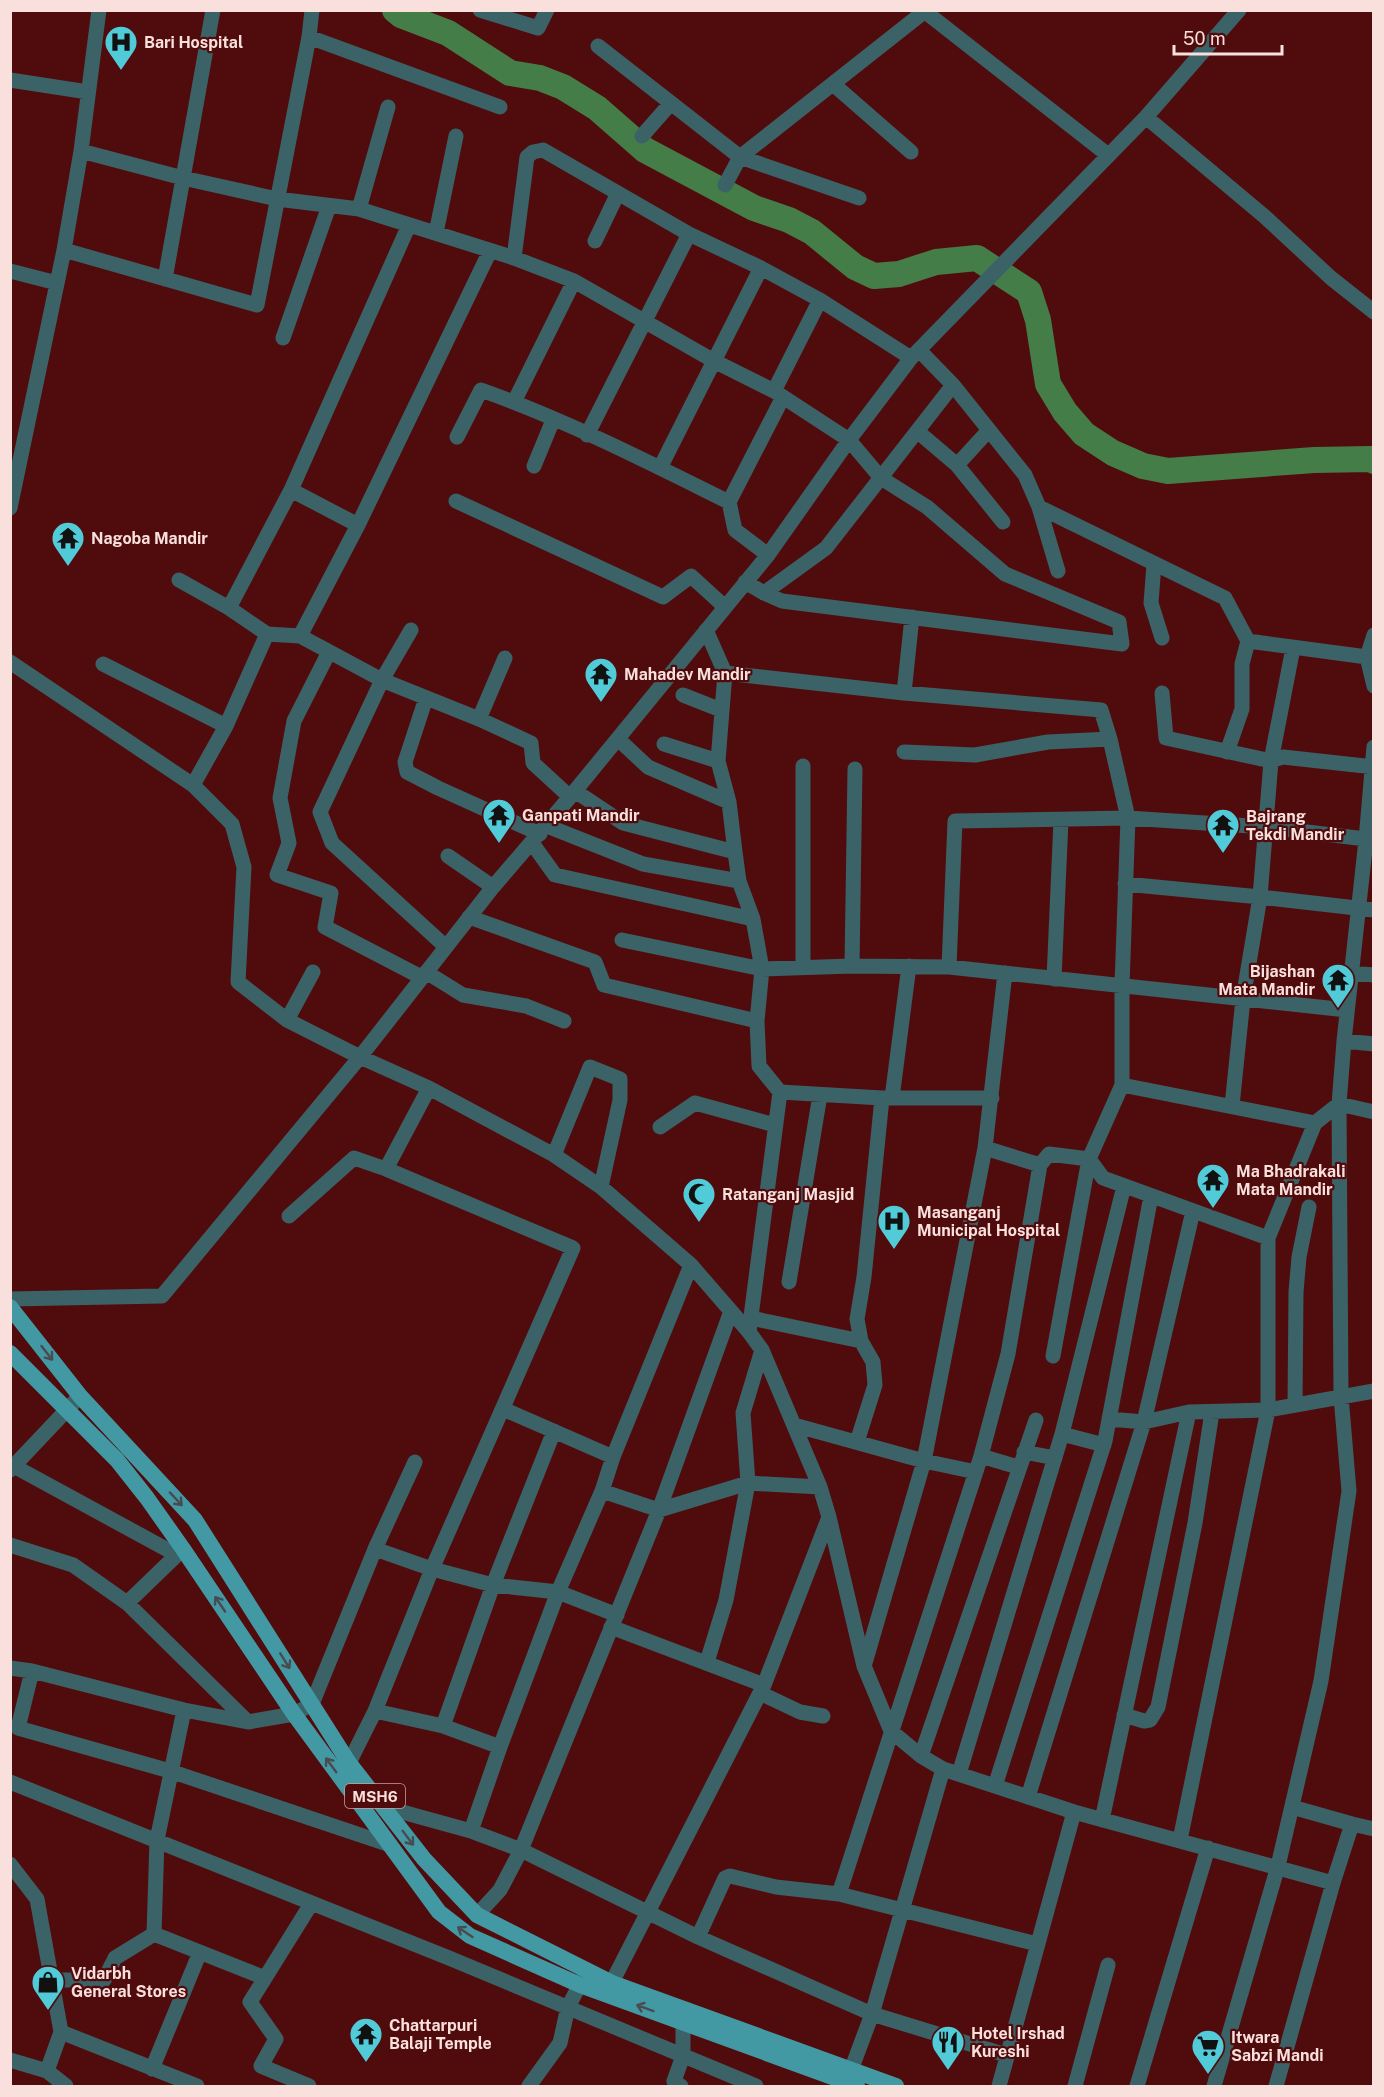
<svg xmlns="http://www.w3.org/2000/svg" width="1384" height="2097" viewBox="0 0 1384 2097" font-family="'Public Sans',sans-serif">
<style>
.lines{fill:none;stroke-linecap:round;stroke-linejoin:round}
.river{stroke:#457d48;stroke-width:26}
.minor{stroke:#3b6267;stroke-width:15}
.primary{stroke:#4299a3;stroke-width:16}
.oneway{stroke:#4a4b50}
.labels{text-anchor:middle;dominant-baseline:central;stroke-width:4.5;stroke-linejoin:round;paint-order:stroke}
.shield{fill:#500c0d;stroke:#c7a09f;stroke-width:1.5}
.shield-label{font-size:15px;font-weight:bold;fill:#fae0dd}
.poi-label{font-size:16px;font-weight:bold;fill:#fae0dd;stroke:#500c0d;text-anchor:start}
</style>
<rect width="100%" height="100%" fill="#500c0d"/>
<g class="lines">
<path class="river" d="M 395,10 L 401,15 L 448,33 L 510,73 L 540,78 L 563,87 L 597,108 L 645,150 L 754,208 L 789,220 L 812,232 L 855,267 L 874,276 L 899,274 L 936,262 L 977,258 L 1029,292 L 1038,320 L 1048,384 L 1065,412 L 1084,434 L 1113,453 L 1143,466 L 1168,471 L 1314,460 L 1371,459 L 1374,461"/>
<path class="minor" d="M 480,10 L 538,28 L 547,10
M 923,10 L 1108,155
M 309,37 L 500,107
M 598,46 L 740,157 L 859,198
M 10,80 L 88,92
M 833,84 L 911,152
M 1146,117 L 1264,216 L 1331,278 L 1374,312
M 642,136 L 671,103
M 81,151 L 183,178 L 277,199 L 359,209 L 514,258 L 574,281 L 714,361 L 774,391 L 849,440 L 881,478 L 927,507 L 1005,574 L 1119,622 L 1122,644 L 782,601 L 764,593 L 745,582
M 725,185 L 740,157 L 925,11
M 359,209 L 388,107
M 436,233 L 456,136
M 595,241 L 618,193
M 64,250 L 257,305 L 309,37 L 312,10
M 514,258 L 527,157 L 533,152 L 543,150 L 689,234 L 761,268 L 820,300 L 911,358
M 10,271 L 57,283
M 165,279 L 213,10
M 283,338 L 329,206
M 919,350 L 953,385 L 1025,475 L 1039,507 L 1225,598 L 1248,641 L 1367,657 L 1374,663
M 774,391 L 820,300
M 514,402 L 574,281
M 917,431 L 957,465 L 1003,522
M 587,435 L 689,234
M 457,437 L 481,390 C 566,420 648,462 729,502 L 735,530 L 768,555
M 957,465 L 989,430
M 534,466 L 553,420
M 660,468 L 761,268
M 291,490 L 358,525
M 456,501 L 663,597 L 691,576 L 725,607
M 729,502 L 783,397
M 1039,507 L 1058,571
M 10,508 L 64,250 L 81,151 L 99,10
M 1154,564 L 1151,603 L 1162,638
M 179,580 L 229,608 L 267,634 L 300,636 L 382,680 L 479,719 L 531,743 L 533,763 L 570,797
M 764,593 L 826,548 L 953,385
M 229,608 L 291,490 L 409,225
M 411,630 L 382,680 L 320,812 L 332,843 L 446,947
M 706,630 L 725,673 L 718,761 L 729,802 L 735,852
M 1374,635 L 1367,657 L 1374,686
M 300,636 L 358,525 L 490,251
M 329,652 L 294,721 L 280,798 L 289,843 L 277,875 L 331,893 L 325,927 L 421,977
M 10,662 L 193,785 L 232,824 L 244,867 L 238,982 L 287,1020 L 360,1057 L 429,1088 L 554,1155 L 601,1187 L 691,1265 L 749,1332 L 762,1350 L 820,1487 L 829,1517 L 864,1666 L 891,1731 L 921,1756 L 943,1769 L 1074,1812 L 1333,1883 L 1276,2086
M 103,664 L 226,726
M 725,673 L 904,693 L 1101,710 L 1110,739 L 1128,818 L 1122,985 L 1122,1085 L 1315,1123
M 904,693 L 912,617
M 1162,693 L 1166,738 L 1271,761 L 1283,757 L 1374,767
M 683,695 L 721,710
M 426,698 L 405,762 L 407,772 L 438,788 L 540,834
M 479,719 L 505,658
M 618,739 L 648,767 L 729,802
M 664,744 L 718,761
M 904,752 L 975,755 L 1048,742 L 1110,739
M 1227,752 L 1242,709 L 1242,664 L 1248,641
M 803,766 L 803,968
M 193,785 L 226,726 L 267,634
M 575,791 L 623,823 L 735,852 L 739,881 L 753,919 L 762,969 L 757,1021 L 759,1066 L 780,1092 L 749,1332
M 547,826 L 643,864 L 739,881
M 532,843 L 555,875 L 753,919
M 448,856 L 493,887
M 1125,884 L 1260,897 L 1374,910
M 469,917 L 595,962 L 604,985 L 757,1021
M 622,940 L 762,969 L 852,966 L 949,967 L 1347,1010
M 852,966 L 855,769
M 949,967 L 955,821 L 1128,818 L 1266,827 L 1374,840
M 426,972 L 463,995 L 526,1006 L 564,1021
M 1350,973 L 1374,975
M 1054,979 L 1061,820
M 287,1020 L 313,972
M 1344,1041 L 1374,1044
M 780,1092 L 882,1098 L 992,1098
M 892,1098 L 909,966
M 1232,1106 L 1243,999 L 1260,897 L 1271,761 L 1293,648
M 660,1127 L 695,1103 L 775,1125
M 985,1148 L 1040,1165 L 1049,1154 L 1089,1159 L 1103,1178 L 1268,1238
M 554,1155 L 590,1067 L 620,1079 L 620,1100 L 601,1187
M 289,1216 L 354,1158 L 386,1169 L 429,1088
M 789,1282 L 820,1095
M 10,1299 L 162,1296 L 360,1057 L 493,887 L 570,797 L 768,555 L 849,440 L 911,358 L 1146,117 L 1239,10
M 751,1318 L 861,1341
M 1053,1356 L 1089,1159 L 1122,1085
M 1295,1405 L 1296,1292 L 1299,1257 L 1309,1207
M 503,1409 L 613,1457
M 1109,1419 L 1144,1422 L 1189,1412 L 1268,1410 L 1374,1391
M 794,1425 L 924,1461 L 976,1472
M 1062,1434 L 1104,1445
M 857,1442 L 875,1385 L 873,1362 L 861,1341 L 857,1319 L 864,1277 L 882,1098
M 1024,1452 L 1055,1458
M 981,1456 L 1018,1467
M 10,1464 L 177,1555
M 10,1470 L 80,1396
M 602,1491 L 659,1510 L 748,1483 L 820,1487
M 10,1545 L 73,1565 L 127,1603 L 248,1722
M 375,1549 L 432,1569 L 493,1585 L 558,1592 L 617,1615
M 127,1603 L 183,1549
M 611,1627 L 764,1685
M 707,1662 L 726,1600 L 748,1483 L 743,1413 L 762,1350
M 865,1663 L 924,1461 L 985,1148 L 1005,973
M 10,1668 L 32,1671 L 184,1710 L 248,1722 L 294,1714 L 312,1704 L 375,1549 L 415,1462
M 32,1671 L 18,1728 L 170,1771 L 390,1845
M 760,1693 L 800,1712 L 823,1716
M 184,1710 L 157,1840 L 154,1934 L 265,1978
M 375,1711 L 443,1726 L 500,1747
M 1124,1715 L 1144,1721 L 1150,1720 L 1158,1707 L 1195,1523 L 1212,1412
M 443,1726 L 493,1585 L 554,1431
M 921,1756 L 1036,1420
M 349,1763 L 375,1711 L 432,1569 L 573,1248 L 386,1169
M 959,1774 L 1062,1434 L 1124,1186
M 10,1782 L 449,1958 L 756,2086
M 995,1786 L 1105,1441 L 1151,1196
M 1028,1797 L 1144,1422 L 1193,1211
M 384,1807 L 471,1831 L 521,1850 L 698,1937 L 872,2014 L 1006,2055
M 1292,1807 L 1352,1824
M 1102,1820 L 1189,1412
M 471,1831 L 500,1747 L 558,1592 L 602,1491 L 613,1457 L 691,1265
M 1180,1840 L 1268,1410 L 1268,1238 L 1315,1123 L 1339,1104 L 1374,1112
M 10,1864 L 37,1899 L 61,2032 L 47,2071
M 1333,1883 L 1352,1824 L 1374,1829
M 839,1894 L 981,1456 L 1008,1354 L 1040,1165
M 477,1915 L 500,1890 L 521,1850 L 659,1510 L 731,1311
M 698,1937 L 725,1878 L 730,1876 L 776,1887 L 839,1894 L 1037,1944
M 51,1980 L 104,1980 L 115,1958 L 154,1934
M 607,1992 L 764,1685 L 829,1517
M 61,2032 L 197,2086
M 10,2060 L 47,2071 L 66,2086
M 152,2069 L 200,1952
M 847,2081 L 872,2014 L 943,1769
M 309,2086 L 261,2066 L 276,2039 L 250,2002 L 311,1904
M 529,2086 L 560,2043 L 568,2007 L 585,1975
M 681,2086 L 674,2081 L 683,2056 L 683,2022
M 999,2086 L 1074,1812
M 1075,2086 L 1108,1965
M 1137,2086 L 1208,1848
M 1214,2086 L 1278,1866 L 1321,1681 L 1349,1491 L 1341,1396 L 1339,1104 L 1344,1041 L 1366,840 L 1374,747"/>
<path class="primary" d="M 10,1307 L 80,1396 L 195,1520 L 349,1763 L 424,1859 L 477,1915 L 612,1983 L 896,2086
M 10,1353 L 117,1460 L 147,1498 L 183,1549 L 294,1714 L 439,1912 L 470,1936 L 580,1985 L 857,2086"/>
</g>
<defs><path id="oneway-shaft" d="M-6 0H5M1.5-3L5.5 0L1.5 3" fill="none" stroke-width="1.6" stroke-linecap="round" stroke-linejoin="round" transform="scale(1.5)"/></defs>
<g class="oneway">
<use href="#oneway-shaft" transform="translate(47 1353) rotate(52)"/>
<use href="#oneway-shaft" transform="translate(176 1499) rotate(47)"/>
<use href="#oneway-shaft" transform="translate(220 1604) rotate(-124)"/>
<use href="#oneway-shaft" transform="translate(285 1661) rotate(58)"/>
<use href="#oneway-shaft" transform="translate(331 1765) rotate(-126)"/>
<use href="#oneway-shaft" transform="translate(408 1838) rotate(53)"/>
<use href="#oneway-shaft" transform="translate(465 1932) rotate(-146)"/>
<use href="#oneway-shaft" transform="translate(645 2008) rotate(-160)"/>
</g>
<defs>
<symbol id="hospital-pin" viewBox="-11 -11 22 30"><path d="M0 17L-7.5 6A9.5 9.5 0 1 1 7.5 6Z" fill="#52cbd9" stroke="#500c0d"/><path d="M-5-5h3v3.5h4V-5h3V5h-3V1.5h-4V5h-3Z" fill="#111"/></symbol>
<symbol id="temple-pin" viewBox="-11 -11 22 30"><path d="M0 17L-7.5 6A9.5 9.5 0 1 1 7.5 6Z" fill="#52cbd9" stroke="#500c0d"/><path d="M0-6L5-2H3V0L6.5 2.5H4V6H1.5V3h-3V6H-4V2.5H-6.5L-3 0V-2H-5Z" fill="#111"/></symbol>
<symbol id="mosque-pin" viewBox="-11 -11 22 30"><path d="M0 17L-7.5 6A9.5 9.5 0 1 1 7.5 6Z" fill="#52cbd9" stroke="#500c0d"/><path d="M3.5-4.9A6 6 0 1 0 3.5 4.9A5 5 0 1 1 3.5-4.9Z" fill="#111"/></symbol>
<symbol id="shop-pin" viewBox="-11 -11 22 30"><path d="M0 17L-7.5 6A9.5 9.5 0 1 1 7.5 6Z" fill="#52cbd9" stroke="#500c0d"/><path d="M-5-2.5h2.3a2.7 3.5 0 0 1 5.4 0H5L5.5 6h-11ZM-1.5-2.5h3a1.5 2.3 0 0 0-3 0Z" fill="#111"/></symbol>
<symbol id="restaurant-pin" viewBox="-11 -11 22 30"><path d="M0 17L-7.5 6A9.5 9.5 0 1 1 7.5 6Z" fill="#52cbd9" stroke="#500c0d"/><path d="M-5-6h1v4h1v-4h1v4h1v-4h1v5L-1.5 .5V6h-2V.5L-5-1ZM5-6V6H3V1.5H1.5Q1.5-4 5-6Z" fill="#111"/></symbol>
<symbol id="supermarket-pin" viewBox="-11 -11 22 30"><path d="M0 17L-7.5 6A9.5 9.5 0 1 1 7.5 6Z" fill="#52cbd9" stroke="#500c0d"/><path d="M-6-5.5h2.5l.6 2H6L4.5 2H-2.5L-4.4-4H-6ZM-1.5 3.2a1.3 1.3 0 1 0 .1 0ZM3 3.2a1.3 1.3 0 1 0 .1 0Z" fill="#111"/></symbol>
</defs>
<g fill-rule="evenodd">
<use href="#hospital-pin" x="102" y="23" width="38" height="52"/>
<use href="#temple-pin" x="49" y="519" width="38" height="52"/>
<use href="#temple-pin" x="582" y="655" width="38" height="52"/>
<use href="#temple-pin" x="480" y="796" width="38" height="52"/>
<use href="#temple-pin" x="1204" y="806" width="38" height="52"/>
<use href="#temple-pin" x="1319" y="961" width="38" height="52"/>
<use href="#temple-pin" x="1194" y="1161" width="38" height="52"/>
<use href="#mosque-pin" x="680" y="1175" width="38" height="52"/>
<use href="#hospital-pin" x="875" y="1202" width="38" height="52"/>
<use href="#shop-pin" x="29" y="1963" width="38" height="52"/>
<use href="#temple-pin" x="347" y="2015" width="38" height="52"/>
<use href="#restaurant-pin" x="929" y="2023" width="38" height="52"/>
<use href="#supermarket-pin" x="1189" y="2027" width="38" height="52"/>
</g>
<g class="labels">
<rect class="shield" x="345" y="1784" width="60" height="24" rx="4.5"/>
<g class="shield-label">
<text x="375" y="1796">MSH6</text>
</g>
<g class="poi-label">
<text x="144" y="42">Bari Hospital</text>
<text x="91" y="538">Nagoba Mandir</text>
<text x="624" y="674">Mahadev Mandir</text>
<text x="522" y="815">Ganpati Mandir</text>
<text x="1246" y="816">Bajrang<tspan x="1246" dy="18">Tekdi Mandir</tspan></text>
<text x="1315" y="971" text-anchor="end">Bijashan<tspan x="1315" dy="18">Mata Mandir</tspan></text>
<text x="1236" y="1171">Ma Bhadrakali<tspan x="1236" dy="18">Mata Mandir</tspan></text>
<text x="722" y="1194">Ratanganj Masjid</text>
<text x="917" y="1212">Masanganj<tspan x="917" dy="18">Municipal Hospital</tspan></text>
<text x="71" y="1973">Vidarbh<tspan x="71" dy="18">General Stores</tspan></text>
<text x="389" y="2025">Chattarpuri<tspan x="389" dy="18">Balaji Temple</tspan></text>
<text x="971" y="2033">Hotel Irshad<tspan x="971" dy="18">Kureshi</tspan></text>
<text x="1231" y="2037">Itwara<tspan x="1231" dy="18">Sabzi Mandi</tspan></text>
</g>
</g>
<rect width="1384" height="2097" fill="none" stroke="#fae0dd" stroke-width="24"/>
<path d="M1174 45v9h108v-9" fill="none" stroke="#fae0dd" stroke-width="3"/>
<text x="1183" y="45" font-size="18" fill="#fae0dd" stroke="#500c0d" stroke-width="4.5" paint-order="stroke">50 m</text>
</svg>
